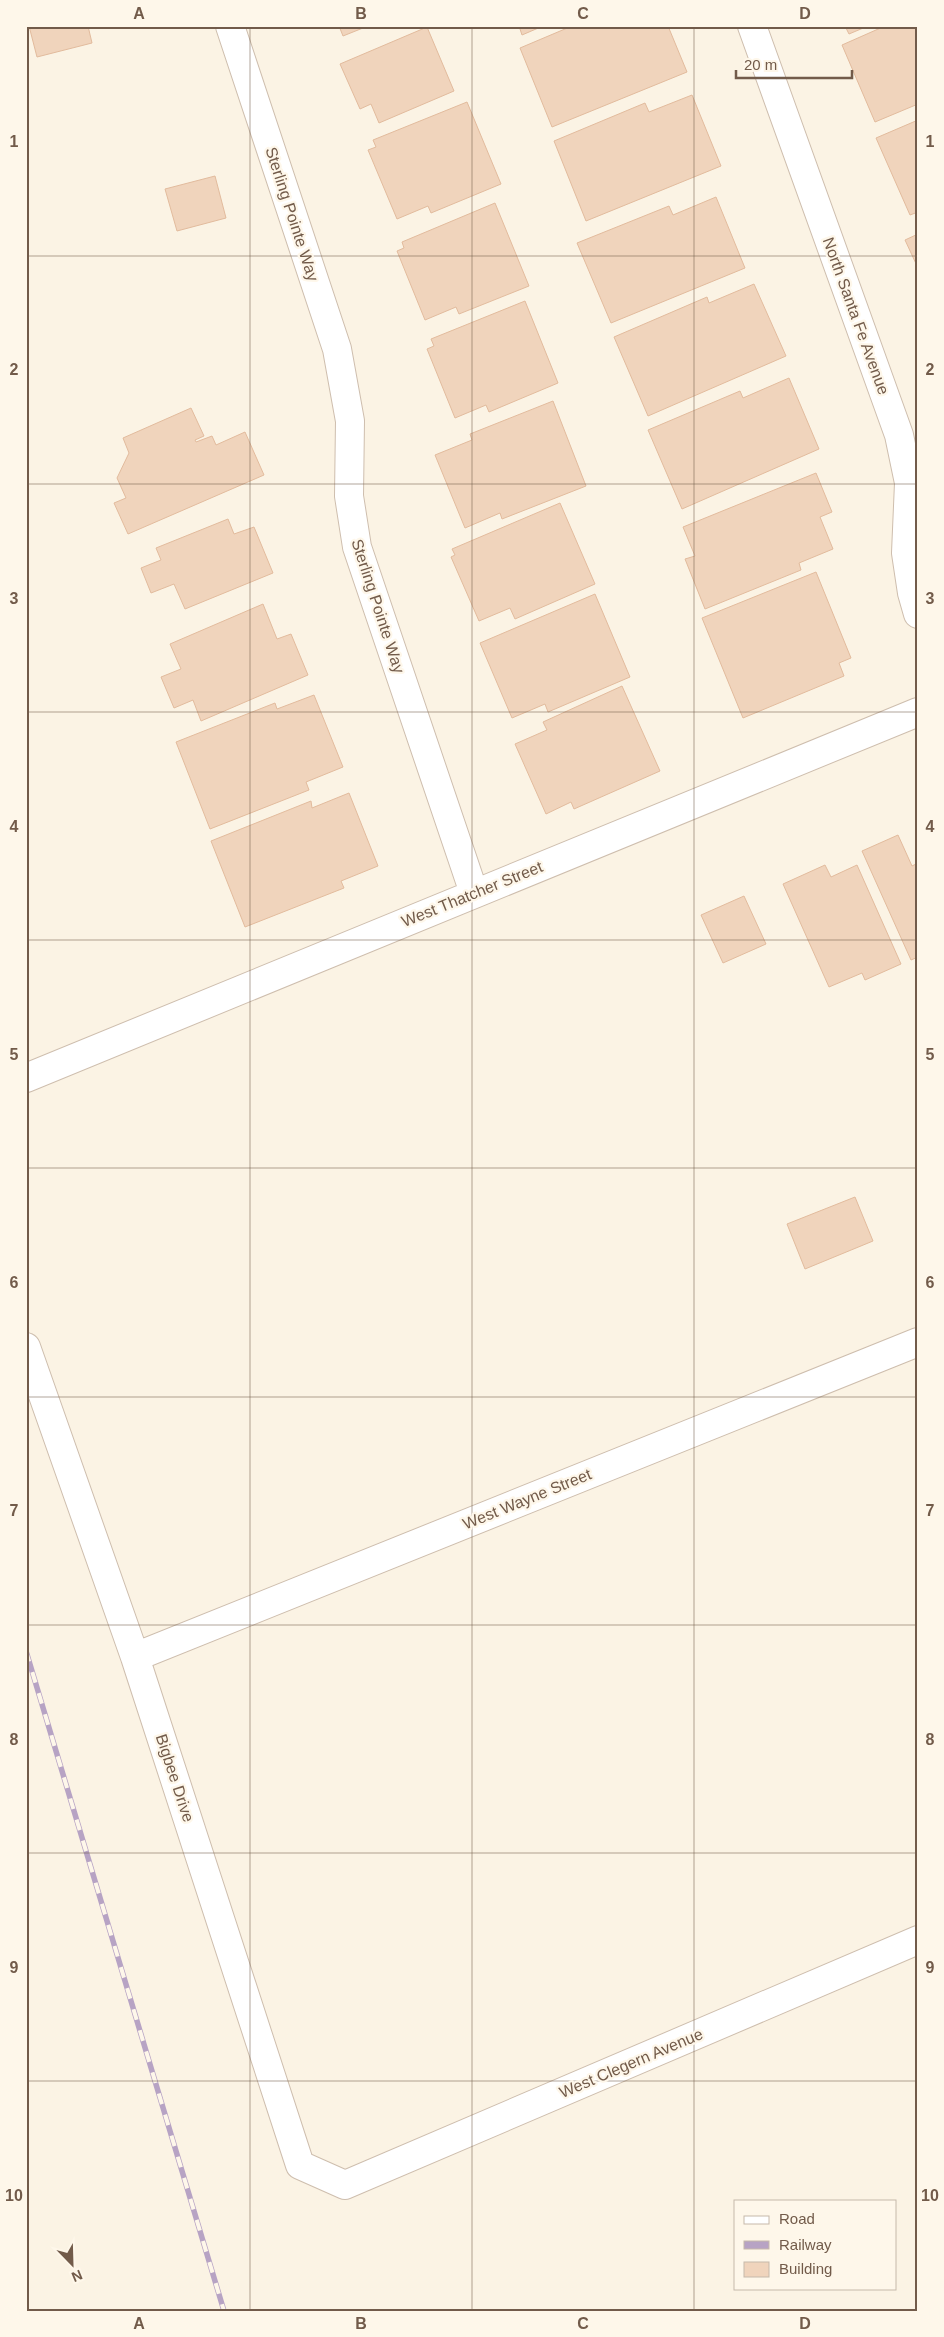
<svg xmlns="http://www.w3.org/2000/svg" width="944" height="2337" viewBox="0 0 944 2337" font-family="Arial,sans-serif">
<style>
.building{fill:#f0d4bc;stroke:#e2bb9d}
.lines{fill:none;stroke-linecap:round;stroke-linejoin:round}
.minor-casing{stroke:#cebeae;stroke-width:30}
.minor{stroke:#fff;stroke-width:28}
.rail-casing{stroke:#b7a3c4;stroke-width:5.5}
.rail{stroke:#fef7ea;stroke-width:4;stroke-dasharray:11;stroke-linecap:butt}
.grid{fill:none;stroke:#725b4a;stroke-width:1;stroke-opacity:0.55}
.labels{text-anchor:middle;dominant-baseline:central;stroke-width:4.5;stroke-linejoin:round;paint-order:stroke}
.street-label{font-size:16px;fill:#725b4a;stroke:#fef7ea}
.neatline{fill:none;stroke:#725b4a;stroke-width:2}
.grid-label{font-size:16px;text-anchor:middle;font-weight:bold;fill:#725b4a}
</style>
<rect width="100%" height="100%" fill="#fbf3e4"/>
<path class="building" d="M 29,26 L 88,26 L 92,43 L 37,57 Z
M 339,26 L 368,26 L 343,36 Z
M 519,26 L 543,26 L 522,35 Z
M 572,26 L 668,26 L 687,72 L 552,127 L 520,48 Z
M 845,26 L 868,26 L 849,34 Z
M 885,26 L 918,26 L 918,104 L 875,122 L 842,45 Z
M 427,27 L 454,91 L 379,123 L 371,104 L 360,109 L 340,64 Z
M 692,95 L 721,166 L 586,221 L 554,141 L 645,103 L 649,112 Z
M 467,102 L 501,184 L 431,213 L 428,206 L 397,219 L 368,150 L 376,147 L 373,140 Z
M 918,120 L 918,212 L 910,215 L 876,138 Z
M 215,176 L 226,218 L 177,231 L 165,189 Z
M 716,197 L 745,268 L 611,323 L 577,243 L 669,206 L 673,215 Z
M 495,203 L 529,286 L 459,314 L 456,307 L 425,320 L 397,251 L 404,248 L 402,242 Z
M 918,234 L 918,268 L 905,240 Z
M 754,284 L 786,356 L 648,416 L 614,337 L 707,297 L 709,303 Z
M 525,301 L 558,383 L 489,412 L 486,405 L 455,418 L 427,349 L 434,346 L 431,339 Z
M 789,378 L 819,449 L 682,509 L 648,430 L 740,391 L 743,398 Z
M 553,401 L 586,486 L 502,519 L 500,513 L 465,528 L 435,455 L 472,440 L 470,434 Z
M 191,408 L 204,436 L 195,440 L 196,442 L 212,436 L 216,445 L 245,432 L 264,475 L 128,534 L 114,503 L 126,498 L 117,478 L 129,453 L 123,438 Z
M 816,473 L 832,512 L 820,517 L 833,549 L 799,563 L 801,570 L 705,609 L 685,559 L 695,556 L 683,527 Z
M 560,503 L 595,584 L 515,619 L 510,608 L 479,621 L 451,557 L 455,555 L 452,549 Z
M 228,519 L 234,534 L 254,527 L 273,573 L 185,609 L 174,584 L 151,593 L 141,568 L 161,560 L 156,548 Z
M 816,572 L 851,658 L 839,663 L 844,676 L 743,718 L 702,618 Z
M 595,594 L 630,677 L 548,712 L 545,704 L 512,718 L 480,643 Z
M 263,604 L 277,639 L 291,634 L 308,675 L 201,721 L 193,700 L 174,708 L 161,677 L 181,669 L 170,644 Z
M 622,686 L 660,771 L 574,809 L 571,802 L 546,814 L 515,744 L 547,730 L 543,722 Z
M 314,695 L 343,767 L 306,782 L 309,790 L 210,829 L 176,742 L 275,703 L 277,709 Z
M 349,793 L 378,866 L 341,881 L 344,888 L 245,927 L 211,841 L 311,801 L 312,808 Z
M 898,835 L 912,866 L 918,863 L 918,957 L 911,960 L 862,851 Z
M 825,865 L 831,877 L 857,865 L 901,964 L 865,980 L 862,973 L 829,987 L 783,884 Z
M 744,896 L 766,944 L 723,963 L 701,915 Z
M 855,1197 L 873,1241 L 805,1269 L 787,1224 Z"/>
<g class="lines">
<defs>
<path id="minor" d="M 230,26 L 337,349 L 350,421 L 349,496 L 357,547 L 474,893
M 752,26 L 899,435 L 909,483 L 906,553 L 912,593 L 918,614
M 26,1078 L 918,712
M 26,1347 L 135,1657 L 300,2165 L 345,2185 L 918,1940
M 135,1657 L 918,1342"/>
</defs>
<use href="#minor" class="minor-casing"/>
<use href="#minor" class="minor"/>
<defs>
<path id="rail" d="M 26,1651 L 224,2311"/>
</defs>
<use href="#rail" class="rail-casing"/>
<use href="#rail" class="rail"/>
</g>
<path class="grid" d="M 250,26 L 250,2311M 472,26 L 472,2311M 694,26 L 694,2311M 26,256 L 918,256M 26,484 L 918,484M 26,712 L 918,712M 26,940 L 918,940M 26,1168 L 918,1168M 26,1397 L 918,1397M 26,1625 L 918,1625M 26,1853 L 918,1853M 26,2081 L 918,2081"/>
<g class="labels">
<g class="street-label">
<text transform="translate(292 214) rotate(72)">Sterling Pointe Way</text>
<text transform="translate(856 316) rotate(70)">North Santa Fe Avenue</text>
<text transform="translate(378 606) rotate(72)">Sterling Pointe Way</text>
<text transform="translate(472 894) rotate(-22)">West Thatcher Street</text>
<text transform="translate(527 1499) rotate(-22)">West Wayne Street</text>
<text transform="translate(175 1778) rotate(72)">Bigbee Drive</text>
<text transform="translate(631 2063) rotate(-23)">West Clegern Avenue</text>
</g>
</g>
<rect width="944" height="2337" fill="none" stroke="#fef7ea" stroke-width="55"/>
<rect x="734" y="2200" width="162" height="90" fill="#fef7ea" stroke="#c6b9aa"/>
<rect x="744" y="2216" width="25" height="8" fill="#ffffff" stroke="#c6b9aa"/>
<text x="779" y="2224" font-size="15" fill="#725b4a">Road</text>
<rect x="744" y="2241" width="25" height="8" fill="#b7a3c4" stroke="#c6b9aa"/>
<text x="779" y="2250" font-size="15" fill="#725b4a">Railway</text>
<rect x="744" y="2262" width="25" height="15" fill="#f0d4bc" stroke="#c6b9aa"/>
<text x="779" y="2274" font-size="15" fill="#725b4a">Building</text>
<g transform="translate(72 2264) rotate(157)" stroke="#fef7ea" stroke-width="4" paint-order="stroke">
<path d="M0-4L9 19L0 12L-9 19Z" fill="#725b4a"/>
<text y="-8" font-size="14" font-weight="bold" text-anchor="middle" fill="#725b4a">N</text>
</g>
<path d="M736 70v8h116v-8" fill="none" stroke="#725b4a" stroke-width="2.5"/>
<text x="744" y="70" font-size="15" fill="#725b4a" stroke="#fef7ea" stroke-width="4" paint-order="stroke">20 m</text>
<rect x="28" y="28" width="888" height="2282" class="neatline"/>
<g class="grid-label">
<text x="139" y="19">A</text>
<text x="361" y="19">B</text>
<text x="583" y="19">C</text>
<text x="805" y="19">D</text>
<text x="14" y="147">1</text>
<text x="930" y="147">1</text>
<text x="14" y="375">2</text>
<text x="930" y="375">2</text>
<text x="14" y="604">3</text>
<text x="930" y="604">3</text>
<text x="14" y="832">4</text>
<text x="930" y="832">4</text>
<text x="14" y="1060">5</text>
<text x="930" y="1060">5</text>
<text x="14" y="1288">6</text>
<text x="930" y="1288">6</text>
<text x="14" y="1516">7</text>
<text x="930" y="1516">7</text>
<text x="14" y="1745">8</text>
<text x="930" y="1745">8</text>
<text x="14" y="1973">9</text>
<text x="930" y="1973">9</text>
<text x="14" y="2201">10</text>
<text x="930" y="2201">10</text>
<text x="139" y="2329">A</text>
<text x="361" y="2329">B</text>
<text x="583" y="2329">C</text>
<text x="805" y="2329">D</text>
</g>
</svg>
